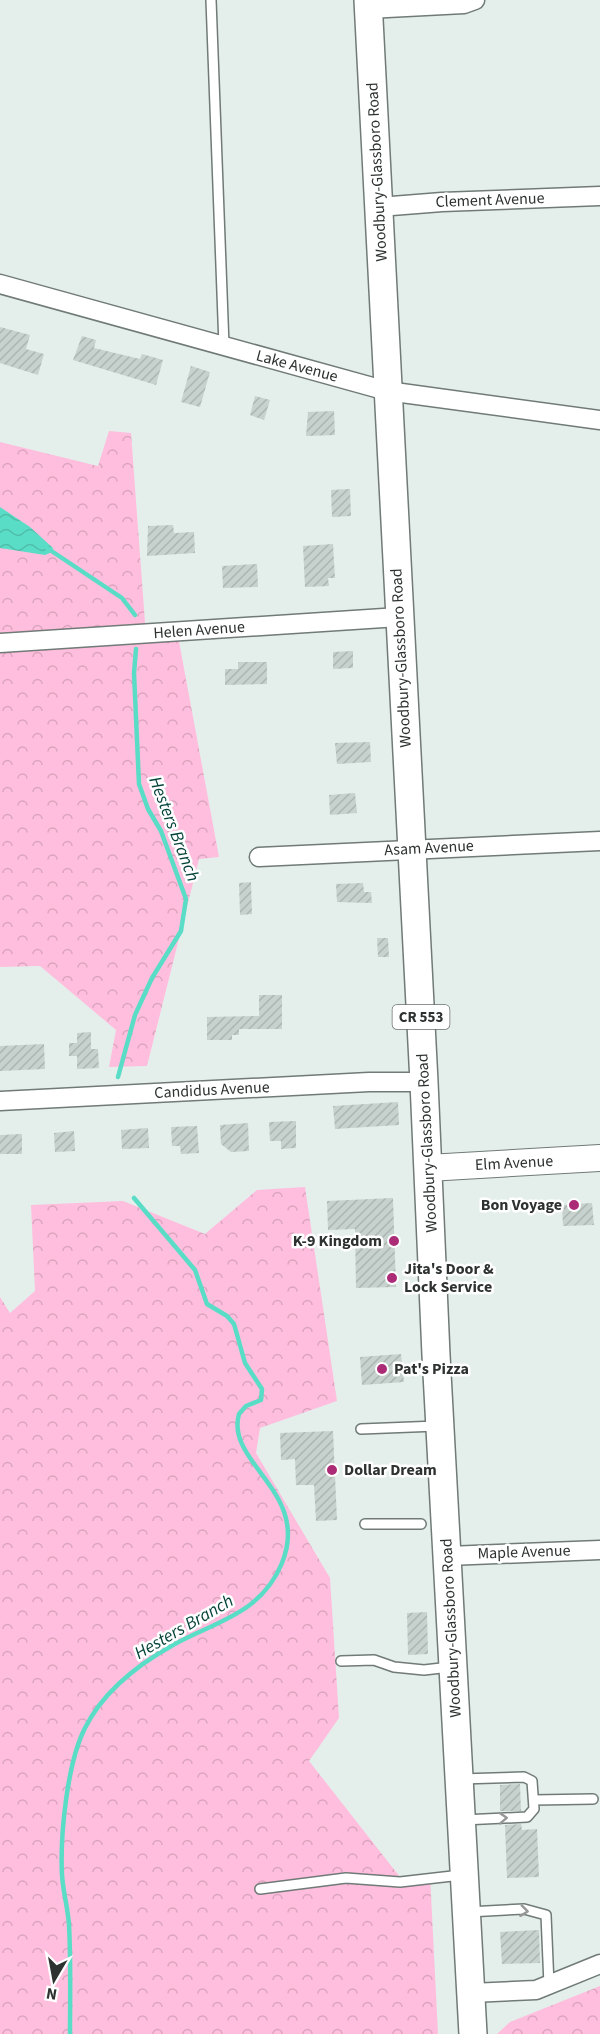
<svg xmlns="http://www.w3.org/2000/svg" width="600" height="2034" viewBox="0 0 600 2034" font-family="'Source Sans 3',sans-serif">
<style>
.forest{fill:url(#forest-crowns)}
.water{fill:url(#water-waves)}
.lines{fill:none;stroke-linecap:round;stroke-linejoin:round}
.stream{stroke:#5addc6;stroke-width:4.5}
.building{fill:url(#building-hatch)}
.service-casing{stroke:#707a77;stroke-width:12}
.minor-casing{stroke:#707a77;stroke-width:21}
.secondary-casing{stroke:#707a77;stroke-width:28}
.primary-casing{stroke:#707a77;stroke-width:30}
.service{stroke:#fff;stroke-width:9}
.minor{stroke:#fff;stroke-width:18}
.secondary{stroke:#fff;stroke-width:26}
.primary{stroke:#fff;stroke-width:27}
.oneway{stroke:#969898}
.poi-dot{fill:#ac2b77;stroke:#fff;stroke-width:2}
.labels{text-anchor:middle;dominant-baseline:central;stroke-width:5;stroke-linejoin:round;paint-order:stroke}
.shield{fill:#fff;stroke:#6c6f6e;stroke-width:1.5}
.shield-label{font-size:15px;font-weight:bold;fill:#2d3130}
.street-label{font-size:16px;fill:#2d3130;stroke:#fff}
.poi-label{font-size:16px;font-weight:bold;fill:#2d3130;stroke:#fff;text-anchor:start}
.water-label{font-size:18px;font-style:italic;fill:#05433a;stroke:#fff}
</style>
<defs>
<pattern id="forest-crowns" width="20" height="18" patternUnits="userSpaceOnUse" patternTransform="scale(1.5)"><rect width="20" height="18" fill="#ffbedd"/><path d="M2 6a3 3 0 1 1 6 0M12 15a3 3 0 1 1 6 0" fill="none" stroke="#dba4be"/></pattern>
<pattern id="water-waves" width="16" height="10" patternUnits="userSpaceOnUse" patternTransform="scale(1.5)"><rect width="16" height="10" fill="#5addc6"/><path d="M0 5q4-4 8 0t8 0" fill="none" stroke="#4fbeaa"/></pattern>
<pattern id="building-hatch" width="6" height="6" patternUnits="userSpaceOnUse" patternTransform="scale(1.5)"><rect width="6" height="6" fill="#c7d2cf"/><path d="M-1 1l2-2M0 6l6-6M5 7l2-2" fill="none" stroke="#abb5b2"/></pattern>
</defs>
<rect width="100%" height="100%" fill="#e4efec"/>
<path class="forest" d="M 109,431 L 131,433 L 146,636 L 178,636 L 219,857 L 199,859 L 147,1066 L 109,1067 L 116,1030 L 40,966 L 0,967 L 0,442 L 98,466 Z
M 305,1187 L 337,1401 L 260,1428 L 256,1453 L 330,1578 L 339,1718 L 309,1761 L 400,1877 L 430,1875 L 438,2034 L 0,2034 L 0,1297 L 10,1313 L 35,1291 L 31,1205 L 123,1201 L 205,1234 L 257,1190 Z
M 600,1986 L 600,2034 L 497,2034 L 510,2022 Z"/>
<path class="water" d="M 0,507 L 30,527 L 53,548 L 52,552 L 45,555 L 0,548 Z"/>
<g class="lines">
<path class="stream" d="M 47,548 L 122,598 L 135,615
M 118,1077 L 135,1015 L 152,978 L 181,931 L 186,899 L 161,831 L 148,809 L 139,784 L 134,673 L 136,649
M 70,2034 C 70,1998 71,1961 69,1925 C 68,1908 63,1892 62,1875 C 60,1836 67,1763 85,1728 C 103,1692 139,1664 173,1645 C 216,1621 261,1614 282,1563 C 311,1492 225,1463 239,1414 L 246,1406 L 261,1400 L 262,1389 L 245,1363 L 234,1324 L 227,1316 L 207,1304 L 195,1270 L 134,1198"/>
</g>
<path class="building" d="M 0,327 L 30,335 L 26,349 L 44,354 L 38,375 L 0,363 Z
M 82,336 L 96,340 L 94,348 L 140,359 L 142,354 L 163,360 L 156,385 L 73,360 Z
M 191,366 L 210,372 L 200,407 L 181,402 Z
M 255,396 L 270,400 L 264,420 L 250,415 Z
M 334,411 L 335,435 L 306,436 L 308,412 Z
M 350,489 L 351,516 L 332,517 L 331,490 Z
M 173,525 L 174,533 L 194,532 L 195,553 L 147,556 L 148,526 Z
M 333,544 L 335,578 L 328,578 L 329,586 L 305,587 L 303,546 Z
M 257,564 L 258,587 L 223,588 L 222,566 Z
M 353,651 L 353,668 L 333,669 L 333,652 Z
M 238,662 L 267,662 L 267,684 L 225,685 L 225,669 L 238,669 Z
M 370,742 L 371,762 L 337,764 L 335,743 Z
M 355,793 L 357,813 L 330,815 L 329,795 Z
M 251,882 L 252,914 L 240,915 L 239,883 Z
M 363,883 L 364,892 L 371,892 L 372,903 L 337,902 L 336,884 Z
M 377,938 L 388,938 L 389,957 L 378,957 Z
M 259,995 L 282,995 L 282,1029 L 239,1029 L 239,1035 L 232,1035 L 232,1040 L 207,1040 L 207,1017 L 259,1016 Z
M 91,1032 L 91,1049 L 98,1049 L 99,1068 L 77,1069 L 77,1056 L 69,1056 L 69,1043 L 77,1043 L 77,1033 Z
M 44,1044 L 45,1069 L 0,1071 L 0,1046 Z
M 398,1102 L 399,1125 L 335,1129 L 333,1106 Z
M 296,1121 L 296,1148 L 281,1149 L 281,1141 L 270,1141 L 269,1122 Z
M 248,1123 L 249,1151 L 231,1152 L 221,1144 L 220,1125 Z
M 197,1126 L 199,1153 L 181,1154 L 180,1146 L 172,1146 L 171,1127 Z
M 148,1128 L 149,1148 L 122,1149 L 121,1130 Z
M 74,1131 L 75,1151 L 55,1152 L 54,1133 Z
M 22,1134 L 22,1154 L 0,1154 L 0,1135 Z
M 393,1198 L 396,1287 L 356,1288 L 355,1229 L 328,1230 L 327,1201 Z
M 592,1203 L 594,1225 L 563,1226 L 562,1205 Z
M 401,1354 L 404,1382 L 362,1385 L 360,1357 Z
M 333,1431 L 337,1520 L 316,1521 L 314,1485 L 296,1485 L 295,1459 L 281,1460 L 280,1433 Z
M 427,1612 L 428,1654 L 408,1655 L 407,1613 Z
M 520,1784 L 521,1811 L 500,1811 L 500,1785 Z
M 521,1824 L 522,1830 L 537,1829 L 539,1877 L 507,1878 L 505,1825 Z
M 539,1930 L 540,1963 L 502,1964 L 500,1932 Z"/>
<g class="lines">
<defs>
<path id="service" d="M 211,0 L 224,346
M 361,1429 L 437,1426
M 365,1524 L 421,1524
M 341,1661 L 374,1660 L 394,1667 L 424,1670 L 450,1667
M 461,1779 L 524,1777 L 532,1781 L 534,1809 L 527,1817 L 463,1820
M 534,1800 L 593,1799
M 260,1889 L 346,1878 L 400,1882 L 461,1875
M 468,1912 L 524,1909 L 546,1915 L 549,1985"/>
<path id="minor" d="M 368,9 L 464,4 L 475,0
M 379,207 L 442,202 L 600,196
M 0,284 L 387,391 L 600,420
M 0,643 L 399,617
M 259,857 L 600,841
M 0,1101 L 369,1082 L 424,1082
M 448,1556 L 600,1550
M 471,1993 L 536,1990 L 600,1964"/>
<path id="secondary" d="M 428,1168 L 600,1158"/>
<path id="primary" d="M 368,0 L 424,1082 L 436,1355 L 473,2034"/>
</defs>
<use href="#service" class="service-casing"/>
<use href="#minor" class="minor-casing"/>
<use href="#secondary" class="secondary-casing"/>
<use href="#primary" class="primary-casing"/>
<use href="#service" class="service"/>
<use href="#minor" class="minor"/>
<use href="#secondary" class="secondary"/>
<use href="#primary" class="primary"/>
</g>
<defs><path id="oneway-chevron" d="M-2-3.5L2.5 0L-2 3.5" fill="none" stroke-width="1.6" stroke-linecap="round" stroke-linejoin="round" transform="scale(1.5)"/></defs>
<g class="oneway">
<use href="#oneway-chevron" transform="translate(503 1818) rotate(-3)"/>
<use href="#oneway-chevron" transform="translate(524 1911) rotate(7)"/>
</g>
<g class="poi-dot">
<circle cx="574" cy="1205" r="6"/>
<circle cx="394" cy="1241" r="6"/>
<circle cx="392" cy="1278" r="6"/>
<circle cx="382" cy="1369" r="6"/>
<circle cx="332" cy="1470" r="6"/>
</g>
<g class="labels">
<rect class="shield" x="392.5" y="1005" width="57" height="24" rx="4.5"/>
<g class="shield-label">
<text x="421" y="1017">CR 553</text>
</g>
<g class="street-label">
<text transform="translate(377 172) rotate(-93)">Woodbury-Glassboro Road</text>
<text transform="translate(490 200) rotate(-2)">Clement Avenue</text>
<text transform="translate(297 366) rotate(15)">Lake Avenue</text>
<text transform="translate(199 630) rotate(-4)">Helen Avenue</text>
<text transform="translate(401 658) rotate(-93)">Woodbury-Glassboro Road</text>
<text transform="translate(429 848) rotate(-3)">Asam Avenue</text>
<text transform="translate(212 1090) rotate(-3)">Candidus Avenue</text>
<text transform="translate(427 1143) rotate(-93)">Woodbury-Glassboro Road</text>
<text transform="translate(514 1163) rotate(-3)">Elm Avenue</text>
<text transform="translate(524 1552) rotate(-2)">Maple Avenue</text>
<text transform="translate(451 1628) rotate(-93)">Woodbury-Glassboro Road</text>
</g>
<g class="poi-label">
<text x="562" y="1205" text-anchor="end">Bon Voyage</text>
<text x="382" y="1241" text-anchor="end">K-9 Kingdom</text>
<text x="404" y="1269">Jita's Door &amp;<tspan x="404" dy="18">Lock Service</tspan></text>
<text x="394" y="1369">Pat's Pizza</text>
<text x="344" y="1470">Dollar Dream</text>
</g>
<g class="water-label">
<text transform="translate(174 829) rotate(69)">Hesters Branch</text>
<text transform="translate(184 1627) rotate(-30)">Hesters Branch</text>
</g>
</g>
<g transform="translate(54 1980) rotate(190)" stroke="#ffffff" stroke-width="4.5" paint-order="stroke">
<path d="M0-4.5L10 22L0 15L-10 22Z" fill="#2d3130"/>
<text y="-9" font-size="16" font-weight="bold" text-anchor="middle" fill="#2d3130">N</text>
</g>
</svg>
